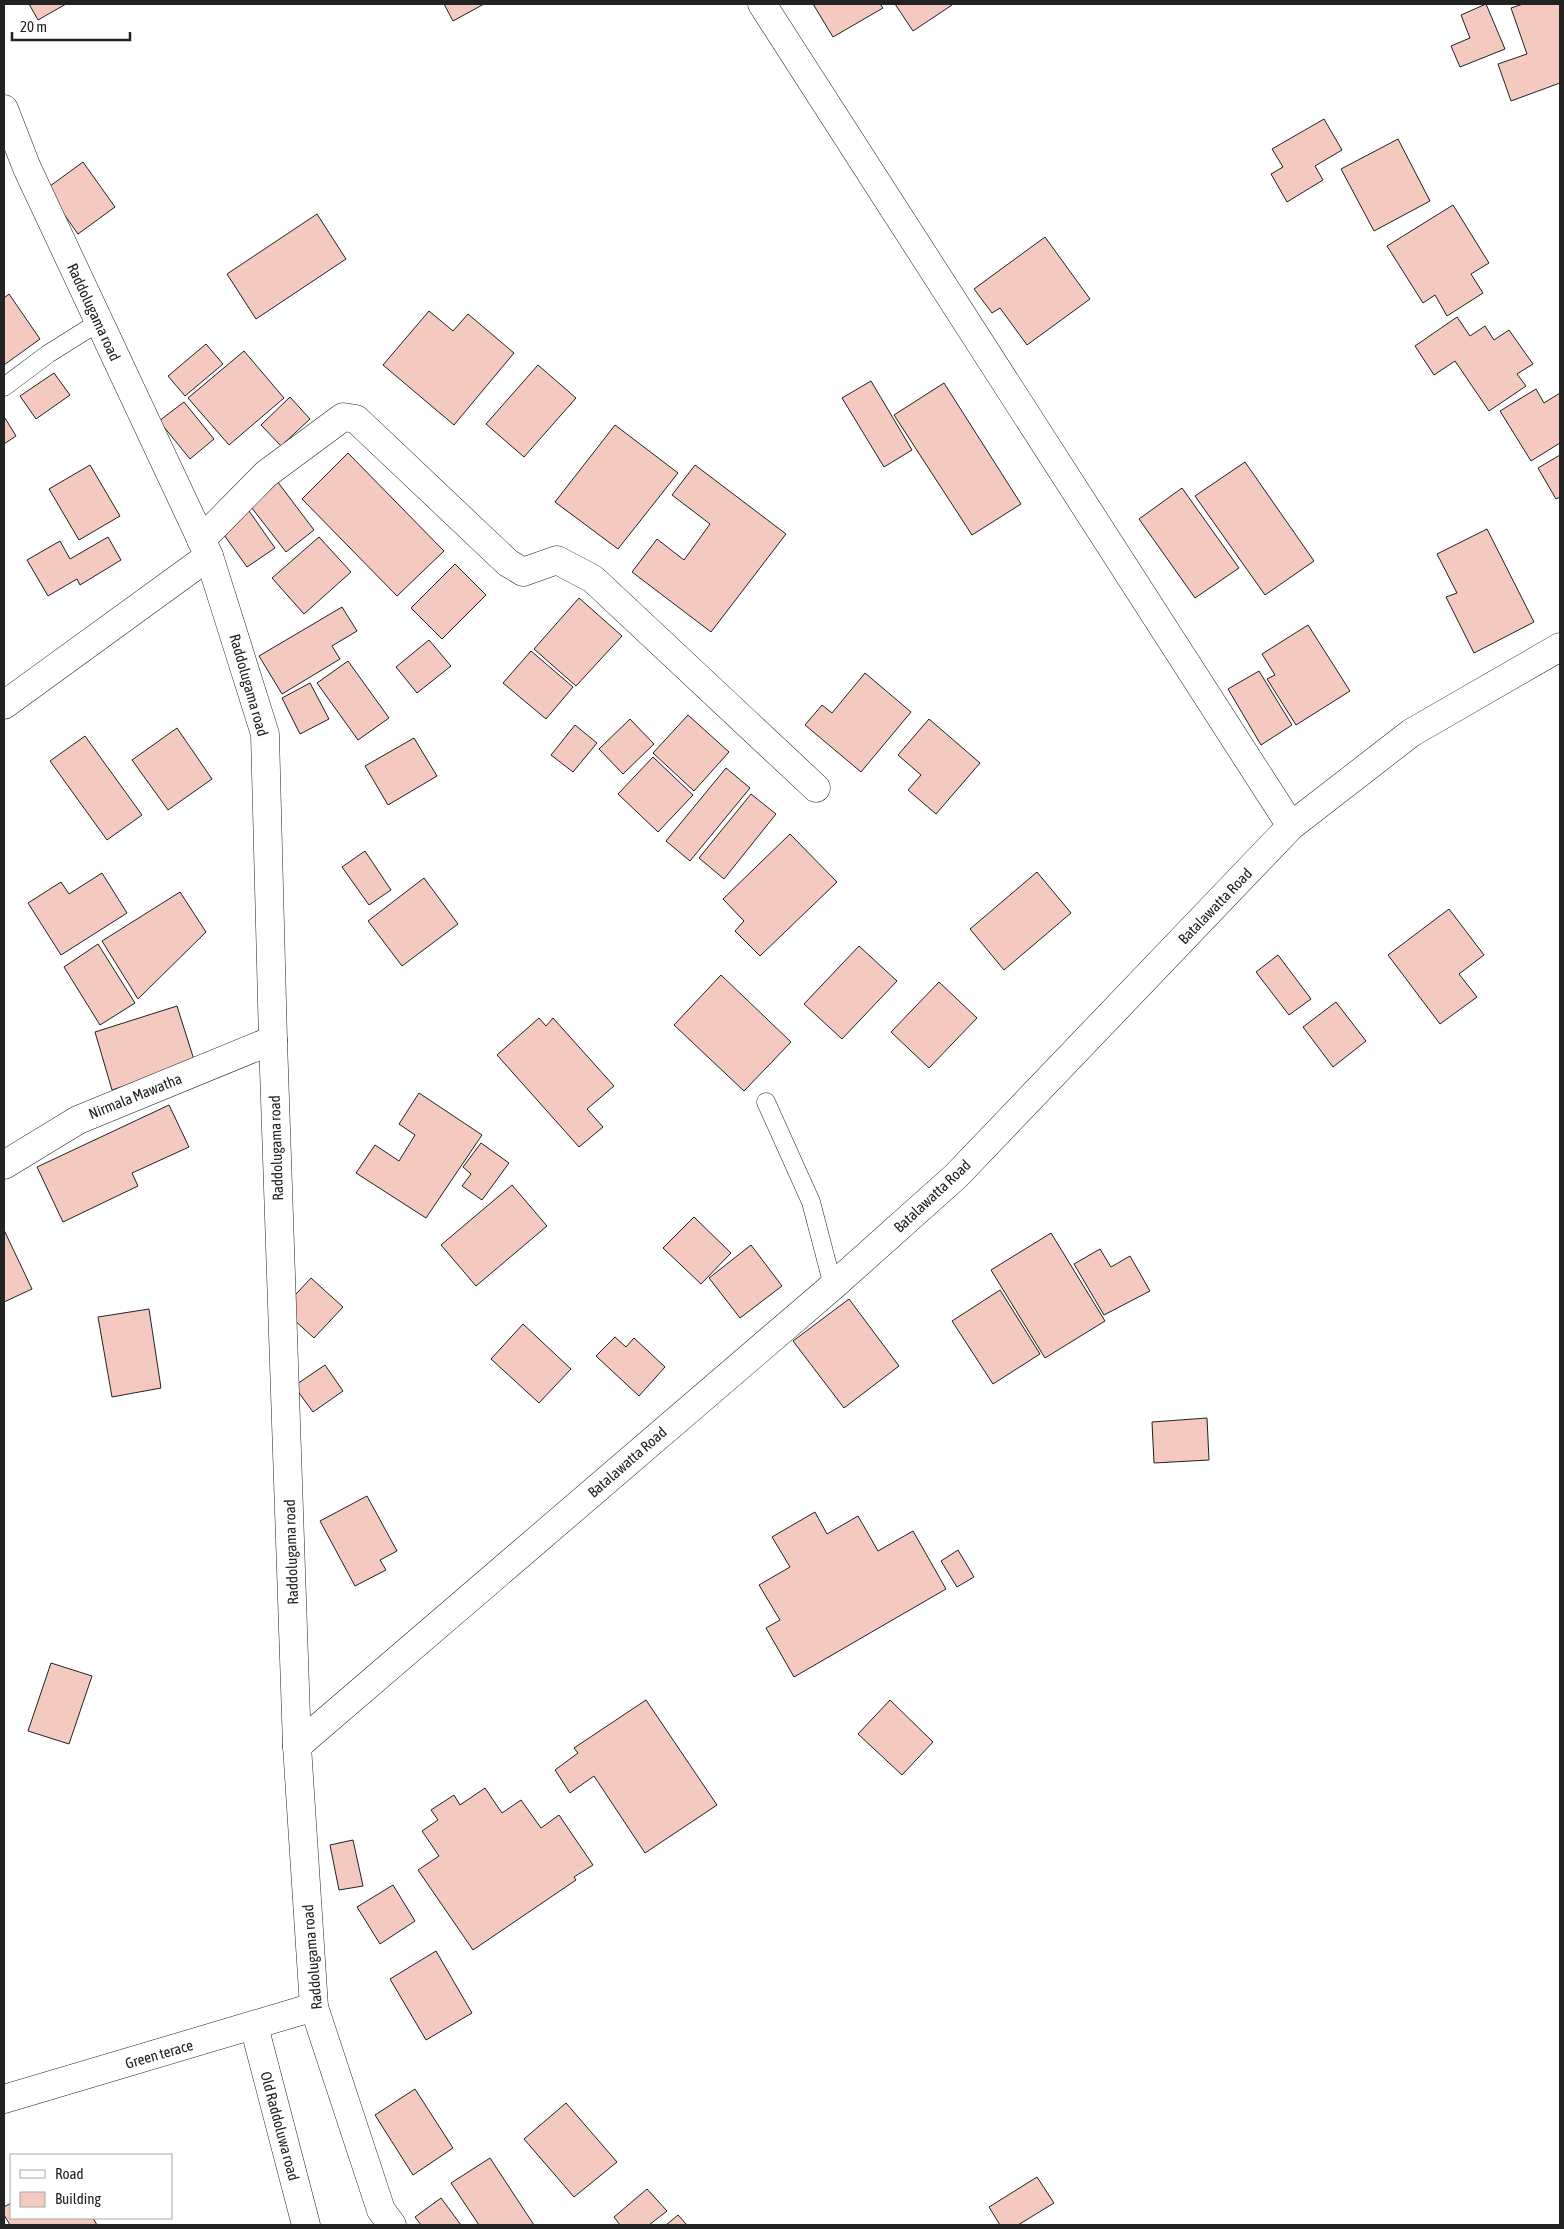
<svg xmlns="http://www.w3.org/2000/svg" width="1564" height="2229" viewBox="0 0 1564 2229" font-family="'Asap Condensed',sans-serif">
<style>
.building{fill:#f3c9c0;stroke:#222}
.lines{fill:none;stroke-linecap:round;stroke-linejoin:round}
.service-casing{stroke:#222;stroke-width:19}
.minor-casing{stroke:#222;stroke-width:29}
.tertiary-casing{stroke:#222;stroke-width:29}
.service{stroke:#fff;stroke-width:18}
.minor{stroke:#fff;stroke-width:28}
.tertiary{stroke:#fff;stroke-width:28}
.labels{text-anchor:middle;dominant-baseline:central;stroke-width:4;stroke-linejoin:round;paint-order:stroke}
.street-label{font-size:15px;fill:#222;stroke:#fff}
</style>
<rect width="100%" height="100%" fill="#fff"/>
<path class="building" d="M 29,4 L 66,4 L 38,20 Z
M 444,4 L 484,4 L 453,21 Z
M 813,4 L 880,4 L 883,8 L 833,37 Z
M 895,4 L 951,4 L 952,5 L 913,31 Z
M 1486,4 L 1505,49 L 1460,67 L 1451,46 L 1470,38 L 1461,15 Z
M 1523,4 L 1560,4 L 1560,83 L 1511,101 L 1498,64 L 1527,54 L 1511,8 Z
M 1324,119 L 1342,150 L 1315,166 L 1323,180 L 1287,202 L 1271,174 L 1283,167 L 1272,149 Z
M 1398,139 L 1430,201 L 1374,231 L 1341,169 Z
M 83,162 L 115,207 L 78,234 L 46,189 Z
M 1453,205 L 1489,263 L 1471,274 L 1483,293 L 1447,316 L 1435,295 L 1423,303 L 1387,246 Z
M 317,214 L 346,259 L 256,319 L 227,274 Z
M 1045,237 L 1090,299 L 1027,345 L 1000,308 L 992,313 L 974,289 Z
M 9,294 L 40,339 L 4,365 L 4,298 Z
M 429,311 L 453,331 L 468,314 L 514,353 L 454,425 L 383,365 Z
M 1457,317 L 1470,336 L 1485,326 L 1494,340 L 1509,330 L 1533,364 L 1517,374 L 1526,386 L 1489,411 L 1455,361 L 1434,375 L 1415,346 Z
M 206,344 L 223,364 L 185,396 L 168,376 Z
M 244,351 L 284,398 L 229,445 L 188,398 Z
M 538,365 L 576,398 L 524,457 L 486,424 Z
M 54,373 L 70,395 L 36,419 L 20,396 Z
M 871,381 L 912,450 L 884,467 L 842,398 Z
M 944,383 L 1021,504 L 972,535 L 894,415 Z
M 1536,389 L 1544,403 L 1560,393 L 1560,443 L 1531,461 L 1500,411 Z
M 290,397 L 310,419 L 281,446 L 261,425 Z
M 184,402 L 214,439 L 190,459 L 159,421 Z
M 5,418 L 16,436 L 4,444 L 4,419 Z
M 615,425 L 678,473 L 618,549 L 555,502 Z
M 348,453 L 444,551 L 397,596 L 302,499 Z
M 1560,455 L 1560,497 L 1556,499 L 1538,468 Z
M 1245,462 L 1314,561 L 1265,595 L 1195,496 Z
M 90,465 L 120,516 L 79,540 L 49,489 Z
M 695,465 L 786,534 L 711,632 L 632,572 L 657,539 L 684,560 L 710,524 L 672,495 Z
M 277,481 L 314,530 L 286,552 L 248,503 Z
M 1182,488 L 1239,568 L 1195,598 L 1139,519 Z
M 247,508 L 275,548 L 247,567 L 219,528 Z
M 1487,529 L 1534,622 L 1474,653 L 1446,597 L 1457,593 L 1437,554 Z
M 108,537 L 121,560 L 80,585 L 77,579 L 48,596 L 27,560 L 60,541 L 70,559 Z
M 319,537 L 351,572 L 304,614 L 272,578 Z
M 455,564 L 486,595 L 442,639 L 411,608 Z
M 579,598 L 622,636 L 576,686 L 534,649 Z
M 342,607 L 357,631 L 332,646 L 340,659 L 282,694 L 259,656 Z
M 1308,625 L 1350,691 L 1296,725 L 1267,679 L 1275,675 L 1262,654 Z
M 429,640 L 451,666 L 417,693 L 396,667 Z
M 531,651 L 573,687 L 546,719 L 503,683 Z
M 348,661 L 389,718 L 358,740 L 317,683 Z
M 1259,671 L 1292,725 L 1261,745 L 1228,689 Z
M 865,673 L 911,712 L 861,772 L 805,725 L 822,705 L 832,713 Z
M 310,683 L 329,719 L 300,734 L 282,698 Z
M 688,715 L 729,752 L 694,791 L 653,753 Z
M 630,719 L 654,744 L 623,774 L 599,749 Z
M 929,719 L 980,763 L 936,814 L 908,790 L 921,775 L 898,755 Z
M 575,725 L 597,743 L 573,772 L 551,755 Z
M 177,728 L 212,779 L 168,810 L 132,760 Z
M 85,736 L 142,815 L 107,840 L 50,761 Z
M 414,738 L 437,776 L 388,805 L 365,766 Z
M 653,757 L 693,795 L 658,832 L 618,794 Z
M 726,768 L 750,788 L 690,861 L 666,841 Z
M 751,794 L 776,814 L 724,879 L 699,858 Z
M 790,834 L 837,882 L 760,956 L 735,931 L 744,921 L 723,899 Z
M 365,851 L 391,890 L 369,905 L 342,867 Z
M 1037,872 L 1071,913 L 1004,970 L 970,929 Z
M 102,873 L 127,913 L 61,955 L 28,903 L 61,882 L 69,894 Z
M 424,878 L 458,924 L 402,966 L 368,921 Z
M 180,892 L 206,932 L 138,999 L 102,941 Z
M 1449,909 L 1484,955 L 1459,974 L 1477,997 L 1440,1024 L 1388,955 Z
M 98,944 L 135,1003 L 100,1025 L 64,967 Z
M 859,946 L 897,981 L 842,1039 L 804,1004 Z
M 1278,955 L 1311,999 L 1289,1015 L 1256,972 Z
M 721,975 L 791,1042 L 744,1091 L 674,1025 Z
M 939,982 L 977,1018 L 929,1068 L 891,1032 Z
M 1336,1002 L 1366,1041 L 1333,1067 L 1303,1027 Z
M 177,1006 L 195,1063 L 112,1090 L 95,1032 Z
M 539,1018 L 546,1026 L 553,1018 L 614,1086 L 587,1109 L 603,1127 L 579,1147 L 497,1055 Z
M 419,1093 L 482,1135 L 426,1218 L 356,1173 L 375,1145 L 399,1161 L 415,1135 L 399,1124 Z
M 169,1105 L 189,1147 L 132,1173 L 138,1186 L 63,1222 L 37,1167 Z
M 481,1143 L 509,1163 L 482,1200 L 462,1186 L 471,1174 L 463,1167 Z
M 512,1185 L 547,1226 L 476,1286 L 441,1245 Z
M 694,1217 L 731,1253 L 701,1284 L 663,1248 Z
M 4,1230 L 32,1289 L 4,1302 Z
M 1051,1233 L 1105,1321 L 1045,1358 L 991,1270 Z
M 751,1245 L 782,1286 L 740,1318 L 709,1278 Z
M 1100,1249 L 1111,1267 L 1130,1256 L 1150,1291 L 1104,1315 L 1074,1264 Z
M 311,1278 L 343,1307 L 314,1338 L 282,1309 Z
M 1000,1290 L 1040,1354 L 993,1384 L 952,1321 Z
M 849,1299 L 899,1366 L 844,1408 L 793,1341 Z
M 149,1309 L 161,1388 L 112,1397 L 98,1317 Z
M 523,1324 L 571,1369 L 539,1403 L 491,1359 Z
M 615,1337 L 626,1347 L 634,1338 L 665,1367 L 639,1396 L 596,1356 Z
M 325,1365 L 343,1391 L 313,1412 L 294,1386 Z
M 1207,1418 L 1209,1460 L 1154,1463 L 1152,1422 Z
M 367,1496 L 397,1551 L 380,1560 L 386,1570 L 355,1586 L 320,1521 Z
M 815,1512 L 827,1534 L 858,1516 L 878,1551 L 913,1531 L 946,1589 L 794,1677 L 766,1628 L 780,1620 L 759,1585 L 790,1567 L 772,1537 Z
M 958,1550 L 974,1577 L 957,1587 L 941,1561 Z
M 51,1663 L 92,1676 L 69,1744 L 28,1731 Z
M 646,1700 L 717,1805 L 645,1853 L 594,1776 L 570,1793 L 555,1770 L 578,1753 L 574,1748 Z
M 890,1700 L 933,1742 L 902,1775 L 858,1734 Z
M 485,1788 L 502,1813 L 521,1800 L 541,1828 L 559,1815 L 593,1865 L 574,1877 L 576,1880 L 473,1950 L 418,1870 L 439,1856 L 422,1831 L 438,1820 L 431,1810 L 454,1795 L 460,1805 Z
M 353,1840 L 363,1886 L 339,1890 L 330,1845 Z
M 393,1885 L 415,1921 L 380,1944 L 357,1907 Z
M 436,1951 L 472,2013 L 426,2040 L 390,1979 Z
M 415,2089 L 453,2148 L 413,2175 L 375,2115 Z
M 566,2103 L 617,2162 L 574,2197 L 524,2139 Z
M 490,2158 L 534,2225 L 479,2225 L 451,2183 Z
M 1037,2177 L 1054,2203 L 1018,2225 L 1000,2225 L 989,2207 Z
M 647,2189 L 667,2211 L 649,2225 L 620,2225 L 614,2217 Z
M 441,2198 L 461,2225 L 421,2225 L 415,2217 Z
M 11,2203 L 11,2218 L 93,2218 L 97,2225 L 10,2225 L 4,2215 L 4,2207 Z
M 678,2215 L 687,2225 L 666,2225 Z"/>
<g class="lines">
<defs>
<path id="service" d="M 4,387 L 48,354 L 99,322
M 766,1102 L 811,1202 L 833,1286"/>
<path id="minor" d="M 762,4 L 1291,826
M 201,540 L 266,474 L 343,417 L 356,419 L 508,563 L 523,572 L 557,560 L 593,579 L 816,788
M 4,705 L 209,556
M 4,1165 L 78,1120 L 273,1040
M 297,1746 L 833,1286 L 956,1176 L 1291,826 L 1411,733 L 1560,647
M 254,2026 L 306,2225
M 4,2099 L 314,2007"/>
<path id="tertiary" d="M 4,109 L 27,168 L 209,556 L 265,734 L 273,1040 L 297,1746 L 314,2007 L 381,2210 L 392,2225"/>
</defs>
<use href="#service" class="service-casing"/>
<use href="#minor" class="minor-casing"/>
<use href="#tertiary" class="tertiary-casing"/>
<use href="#service" class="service"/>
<use href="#minor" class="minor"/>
<use href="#tertiary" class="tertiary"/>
</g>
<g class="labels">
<g class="street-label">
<text transform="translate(94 312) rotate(65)">Raddolugama road</text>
<text transform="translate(249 685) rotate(74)">Raddolugama road</text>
<text transform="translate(1215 906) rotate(-46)">Batalawatta Road</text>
<text transform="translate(135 1096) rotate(-22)">Nirmala Mawatha</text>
<text transform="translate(276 1148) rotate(-92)">Raddolugama road</text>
<text transform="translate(932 1196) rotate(-43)">Batalawatta Road</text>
<text transform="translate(627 1462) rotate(-41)">Batalawatta Road</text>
<text transform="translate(291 1552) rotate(-92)">Raddolugama road</text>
<text transform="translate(312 1957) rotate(-95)">Raddolugama road</text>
<text transform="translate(159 2054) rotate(-16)">Green terace</text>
<text transform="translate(280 2126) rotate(75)">Old Raddoluwa road</text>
</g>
</g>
<rect width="1564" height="2229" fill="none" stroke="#222222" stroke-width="10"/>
<rect x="10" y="2154" width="162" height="65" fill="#ffffff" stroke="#a7a7a7"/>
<rect x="20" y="2170" width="25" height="8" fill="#ffffff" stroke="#a7a7a7"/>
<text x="55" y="2179" font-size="15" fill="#222222">Road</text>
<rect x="20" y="2192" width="25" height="15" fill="#f3c9c0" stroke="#a7a7a7"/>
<text x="55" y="2204" font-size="15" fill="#222222">Building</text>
<path d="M12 32v8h118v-8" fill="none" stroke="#222222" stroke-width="2.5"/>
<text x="20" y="32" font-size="15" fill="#222222" stroke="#ffffff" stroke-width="4" paint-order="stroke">20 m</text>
</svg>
